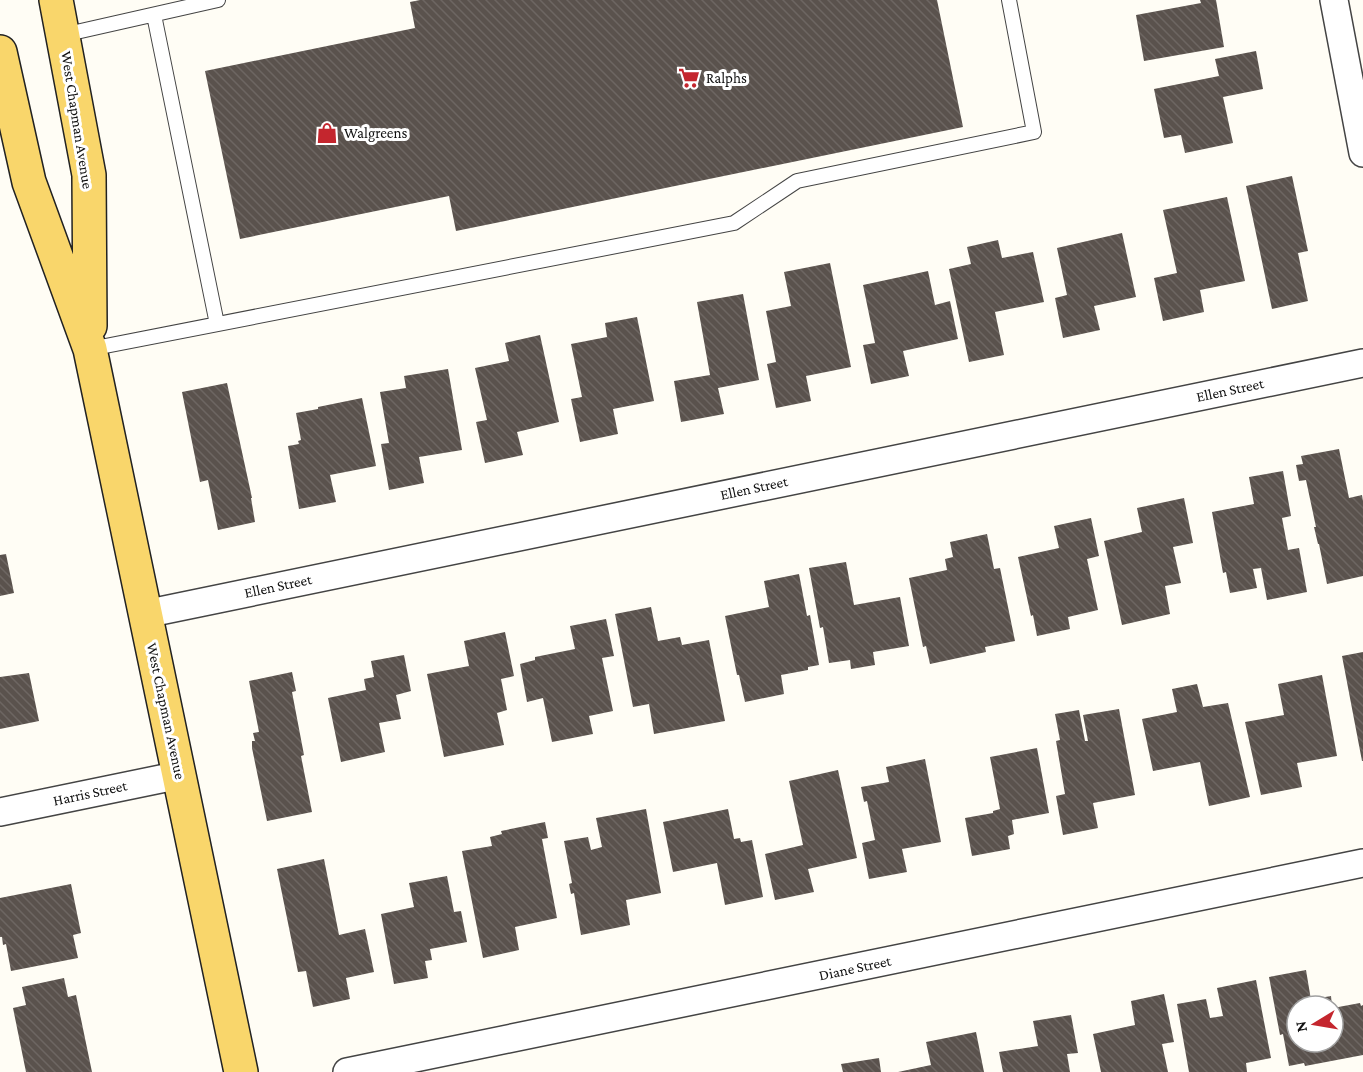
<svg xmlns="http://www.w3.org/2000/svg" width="1363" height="1072" viewBox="0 0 1363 1072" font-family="'Crimson Pro',serif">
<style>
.building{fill:url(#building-back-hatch)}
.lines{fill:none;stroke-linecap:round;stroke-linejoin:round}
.service-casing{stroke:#444;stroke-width:16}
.minor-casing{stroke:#444;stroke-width:30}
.primary-casing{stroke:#222;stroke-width:36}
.service{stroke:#fff;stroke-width:14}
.minor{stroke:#fff;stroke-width:27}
.primary{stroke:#f9d66b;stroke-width:33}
.labels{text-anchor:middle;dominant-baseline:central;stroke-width:6;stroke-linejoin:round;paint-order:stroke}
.poi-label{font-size:15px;fill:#111;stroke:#fff;text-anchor:start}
.street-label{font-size:15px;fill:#111;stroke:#fff}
</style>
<defs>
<pattern id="building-back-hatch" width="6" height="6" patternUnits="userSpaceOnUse" patternTransform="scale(1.5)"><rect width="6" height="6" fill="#5a524d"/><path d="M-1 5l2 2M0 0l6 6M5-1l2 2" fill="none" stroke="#6d6662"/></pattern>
</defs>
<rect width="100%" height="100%" fill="#fffdf5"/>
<path class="building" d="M 420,0 L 937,0 L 963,127 L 456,231 L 449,196 L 240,239 L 205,71 L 415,28 L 410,2 Z
M 1200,0 L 1216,0 L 1224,47 L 1144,61 L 1136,15 L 1201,3 Z
M 1256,51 L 1263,89 L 1223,97 L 1233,143 L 1185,153 L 1181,135 L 1164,138 L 1154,89 L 1219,76 L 1215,59 Z
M 1292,176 L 1308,251 L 1298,253 L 1308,301 L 1272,309 L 1246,186 Z
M 1227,197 L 1245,281 L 1200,290 L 1204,312 L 1163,321 L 1154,278 L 1177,273 L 1163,210 Z
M 1122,233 L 1136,297 L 1094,306 L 1100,330 L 1063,338 L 1055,298 L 1067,295 L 1057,248 Z
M 998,240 L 1002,258 L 1033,252 L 1044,302 L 995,312 L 1004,355 L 969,362 L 949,269 L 971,264 L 967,247 Z
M 830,263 L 851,367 L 806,376 L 811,401 L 776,408 L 767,364 L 776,362 L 766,311 L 791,306 L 784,272 Z
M 928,271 L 935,305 L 950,301 L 958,339 L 903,351 L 909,376 L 871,384 L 863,345 L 875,343 L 863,285 Z
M 743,294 L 759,380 L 718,388 L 724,414 L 681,422 L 674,381 L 710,375 L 697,302 Z
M 637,317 L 654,401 L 613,409 L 618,434 L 580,442 L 571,399 L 582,397 L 571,344 L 607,337 L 605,323 Z
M 540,335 L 559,422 L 517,432 L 523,455 L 485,463 L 476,422 L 487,420 L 475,368 L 509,361 L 505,343 Z
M 448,369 L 462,450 L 419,457 L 424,483 L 389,490 L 381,444 L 389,443 L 380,392 L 406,388 L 404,376 Z
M 227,383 L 252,498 L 251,498 L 255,522 L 218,530 L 208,480 L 200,482 L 182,392 Z
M 362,398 L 376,466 L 330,475 L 336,502 L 299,509 L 288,446 L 299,444 L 298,441 L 301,440 L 296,413 L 318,409 L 318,407 Z
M 1339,449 L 1349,498 L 1362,495 L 1363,501 L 1363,576 L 1327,584 L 1319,544 L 1318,544 L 1314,527 L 1316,527 L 1306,480 L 1299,481 L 1296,465 L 1303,464 L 1301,456 Z
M 1283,471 L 1291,516 L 1282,518 L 1288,550 L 1299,548 L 1307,592 L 1267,600 L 1261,568 L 1253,569 L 1257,588 L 1230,593 L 1226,572 L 1223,573 L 1212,512 L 1254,504 L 1249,477 Z
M 1184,498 L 1193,543 L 1173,547 L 1181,583 L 1165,586 L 1170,614 L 1122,625 L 1104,541 L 1142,532 L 1137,508 Z
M 1091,518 L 1099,556 L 1087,559 L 1098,610 L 1068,617 L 1070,629 L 1037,636 L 1033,615 L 1031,616 L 1018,557 L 1059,548 L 1054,526 Z
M 987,534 L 994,569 L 1000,568 L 1015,641 L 985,647 L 986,652 L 930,664 L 926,646 L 923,647 L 909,578 L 947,570 L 945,559 L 953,557 L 950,542 Z
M 6,554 L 14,593 L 0,596 L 0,555 Z
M 846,562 L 854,605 L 900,597 L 909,646 L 873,652 L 875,665 L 851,669 L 850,660 L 829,663 L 823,627 L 820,628 L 809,568 Z
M 799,574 L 807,616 L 810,615 L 819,665 L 808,667 L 808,670 L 781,675 L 784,694 L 745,702 L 739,675 L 737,675 L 725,616 L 769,607 L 764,581 Z
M 651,607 L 658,641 L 680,637 L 682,645 L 709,640 L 725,721 L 654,734 L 649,704 L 633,707 L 615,614 Z
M 606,619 L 614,656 L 602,658 L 613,711 L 589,716 L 593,734 L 552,742 L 543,698 L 527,702 L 520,664 L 535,660 L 535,657 L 575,649 L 570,626 Z
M 505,632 L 514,676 L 501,679 L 507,710 L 497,713 L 504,745 L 444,757 L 427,674 L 469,666 L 464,641 Z
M 1363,652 L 1363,761 L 1362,761 L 1342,656 Z
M 404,655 L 411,691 L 396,695 L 401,719 L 379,723 L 385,752 L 341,762 L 328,698 L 366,690 L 364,679 L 374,677 L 371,661 Z
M 292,672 L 296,691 L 292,692 L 304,755 L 301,756 L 312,812 L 267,821 L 252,748 L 252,741 L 255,741 L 253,733 L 259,732 L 249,681 Z
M 29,673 L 39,721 L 0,729 L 0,677 Z
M 1322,675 L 1337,756 L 1297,763 L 1302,787 L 1261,795 L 1245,722 L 1284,715 L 1278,684 Z
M 1197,684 L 1203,707 L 1228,703 L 1250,797 L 1209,806 L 1200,762 L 1153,771 L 1142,719 L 1177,712 L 1172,689 Z
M 1119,709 L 1135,795 L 1093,803 L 1098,828 L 1063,835 L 1056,796 L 1065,794 L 1056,741 L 1060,740 L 1055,714 L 1079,710 L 1085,741 L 1088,741 L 1083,715 Z
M 1037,748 L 1049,813 L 1012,820 L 1014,834 L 1008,836 L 1010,849 L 972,856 L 965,818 L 993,813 L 993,811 L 1000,809 L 990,757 Z
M 925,759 L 941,842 L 902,849 L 907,872 L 869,879 L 862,843 L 875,840 L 867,801 L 864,802 L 861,787 L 889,782 L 886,767 Z
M 838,770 L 857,858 L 808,869 L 814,892 L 775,900 L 765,854 L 803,845 L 789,781 Z
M 646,809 L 661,893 L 626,900 L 630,925 L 581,935 L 574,893 L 571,894 L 569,884 L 572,883 L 564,841 L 588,837 L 591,850 L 602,847 L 596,818 Z
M 728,809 L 734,839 L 740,838 L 741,842 L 752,840 L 763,897 L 725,905 L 717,863 L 673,872 L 663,822 Z
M 545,822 L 548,838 L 542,839 L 557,918 L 515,927 L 519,950 L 483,958 L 462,851 L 492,846 L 490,837 L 502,834 L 501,831 Z
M 324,859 L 339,935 L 365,929 L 374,972 L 346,978 L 350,999 L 313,1007 L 306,971 L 298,972 L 277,869 Z
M 447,876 L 454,912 L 461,911 L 467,942 L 430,949 L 432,960 L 425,961 L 428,978 L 394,984 L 381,914 L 414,907 L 409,883 Z
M 71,884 L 81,933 L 73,935 L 78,958 L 11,971 L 6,944 L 3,945 L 2,937 L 0,937 L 0,898 Z
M 1306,970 L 1312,1006 L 1297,1006 L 1297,1042 L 1333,1042 L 1333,1008 L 1360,1003 L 1361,1006 L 1363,1005 L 1363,1055 L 1305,1066 L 1304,1063 L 1289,1066 L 1283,1034 L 1280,1035 L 1269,977 Z
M 64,978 L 68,997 L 76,995 L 92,1072 L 26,1072 L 13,1008 L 26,1005 L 22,987 Z
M 1256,980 L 1271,1058 L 1246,1063 L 1247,1072 L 1189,1072 L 1177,1004 L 1206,999 L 1210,1018 L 1223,1016 L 1217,988 Z
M 1164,994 L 1174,1042 L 1162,1044 L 1168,1072 L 1101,1072 L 1093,1034 L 1135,1025 L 1131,1001 Z
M 1331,996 L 1332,1006 L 1315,1006 L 1314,999 Z
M 1071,1015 L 1078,1053 L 1067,1054 L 1070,1072 L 1003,1072 L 999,1052 L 1038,1046 L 1033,1021 Z
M 976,1032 L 984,1072 L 898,1072 L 931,1065 L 926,1042 Z
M 879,1058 L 881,1072 L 843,1072 L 841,1064 Z"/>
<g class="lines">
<defs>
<path id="service" d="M 154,15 L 217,324
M 63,35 L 218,0
M 90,349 L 734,223 L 797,181 L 1034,132 L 1009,0"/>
<path id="minor" d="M 1334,0 L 1363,153
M 145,614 L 1363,363
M 0,812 L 180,775
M 347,1072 L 1363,863"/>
<path id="primary" d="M 56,0 L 89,175 L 90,326
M 0,52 L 29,182 L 90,349 L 241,1072"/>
</defs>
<use href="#service" class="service-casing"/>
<use href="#minor" class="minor-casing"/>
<use href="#primary" class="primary-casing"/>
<use href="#service" class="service"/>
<use href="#minor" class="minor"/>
<use href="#primary" class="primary"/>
</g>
<defs>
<symbol id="supermarket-bare" viewBox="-9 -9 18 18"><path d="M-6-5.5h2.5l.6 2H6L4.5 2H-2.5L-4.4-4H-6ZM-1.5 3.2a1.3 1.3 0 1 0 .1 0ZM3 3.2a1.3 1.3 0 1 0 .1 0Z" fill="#c4262e" stroke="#fff" stroke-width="2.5" paint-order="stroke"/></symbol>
<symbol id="shop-bare" viewBox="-9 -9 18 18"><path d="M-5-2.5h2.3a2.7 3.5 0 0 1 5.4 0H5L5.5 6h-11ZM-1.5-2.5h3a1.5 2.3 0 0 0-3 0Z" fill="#c4262e" stroke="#fff" stroke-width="2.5" paint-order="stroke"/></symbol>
</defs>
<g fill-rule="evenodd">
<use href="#supermarket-bare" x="674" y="63" width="30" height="30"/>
<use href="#shop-bare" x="312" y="118" width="30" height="30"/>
</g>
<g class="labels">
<g class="poi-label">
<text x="706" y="78">Ralphs</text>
<text x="344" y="133">Walgreens</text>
</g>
<g class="street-label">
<text transform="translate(77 120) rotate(81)">West Chapman Avenue</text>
<text transform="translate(1230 390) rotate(-12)">Ellen Street</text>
<text transform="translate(754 488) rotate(-12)">Ellen Street</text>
<text transform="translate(278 586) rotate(-12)">Ellen Street</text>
<text transform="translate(166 711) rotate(78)">West Chapman Avenue</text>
<text transform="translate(90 793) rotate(-12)">Harris Street</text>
<text transform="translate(855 968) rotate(-12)">Diane Street</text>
</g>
</g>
<g transform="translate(1315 1024) rotate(259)"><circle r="28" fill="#ffffff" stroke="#a0a0a0" stroke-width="1.5"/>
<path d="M0-4.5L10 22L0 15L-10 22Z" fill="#c4262e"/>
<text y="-9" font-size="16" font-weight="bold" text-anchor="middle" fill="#111111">N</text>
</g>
</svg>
